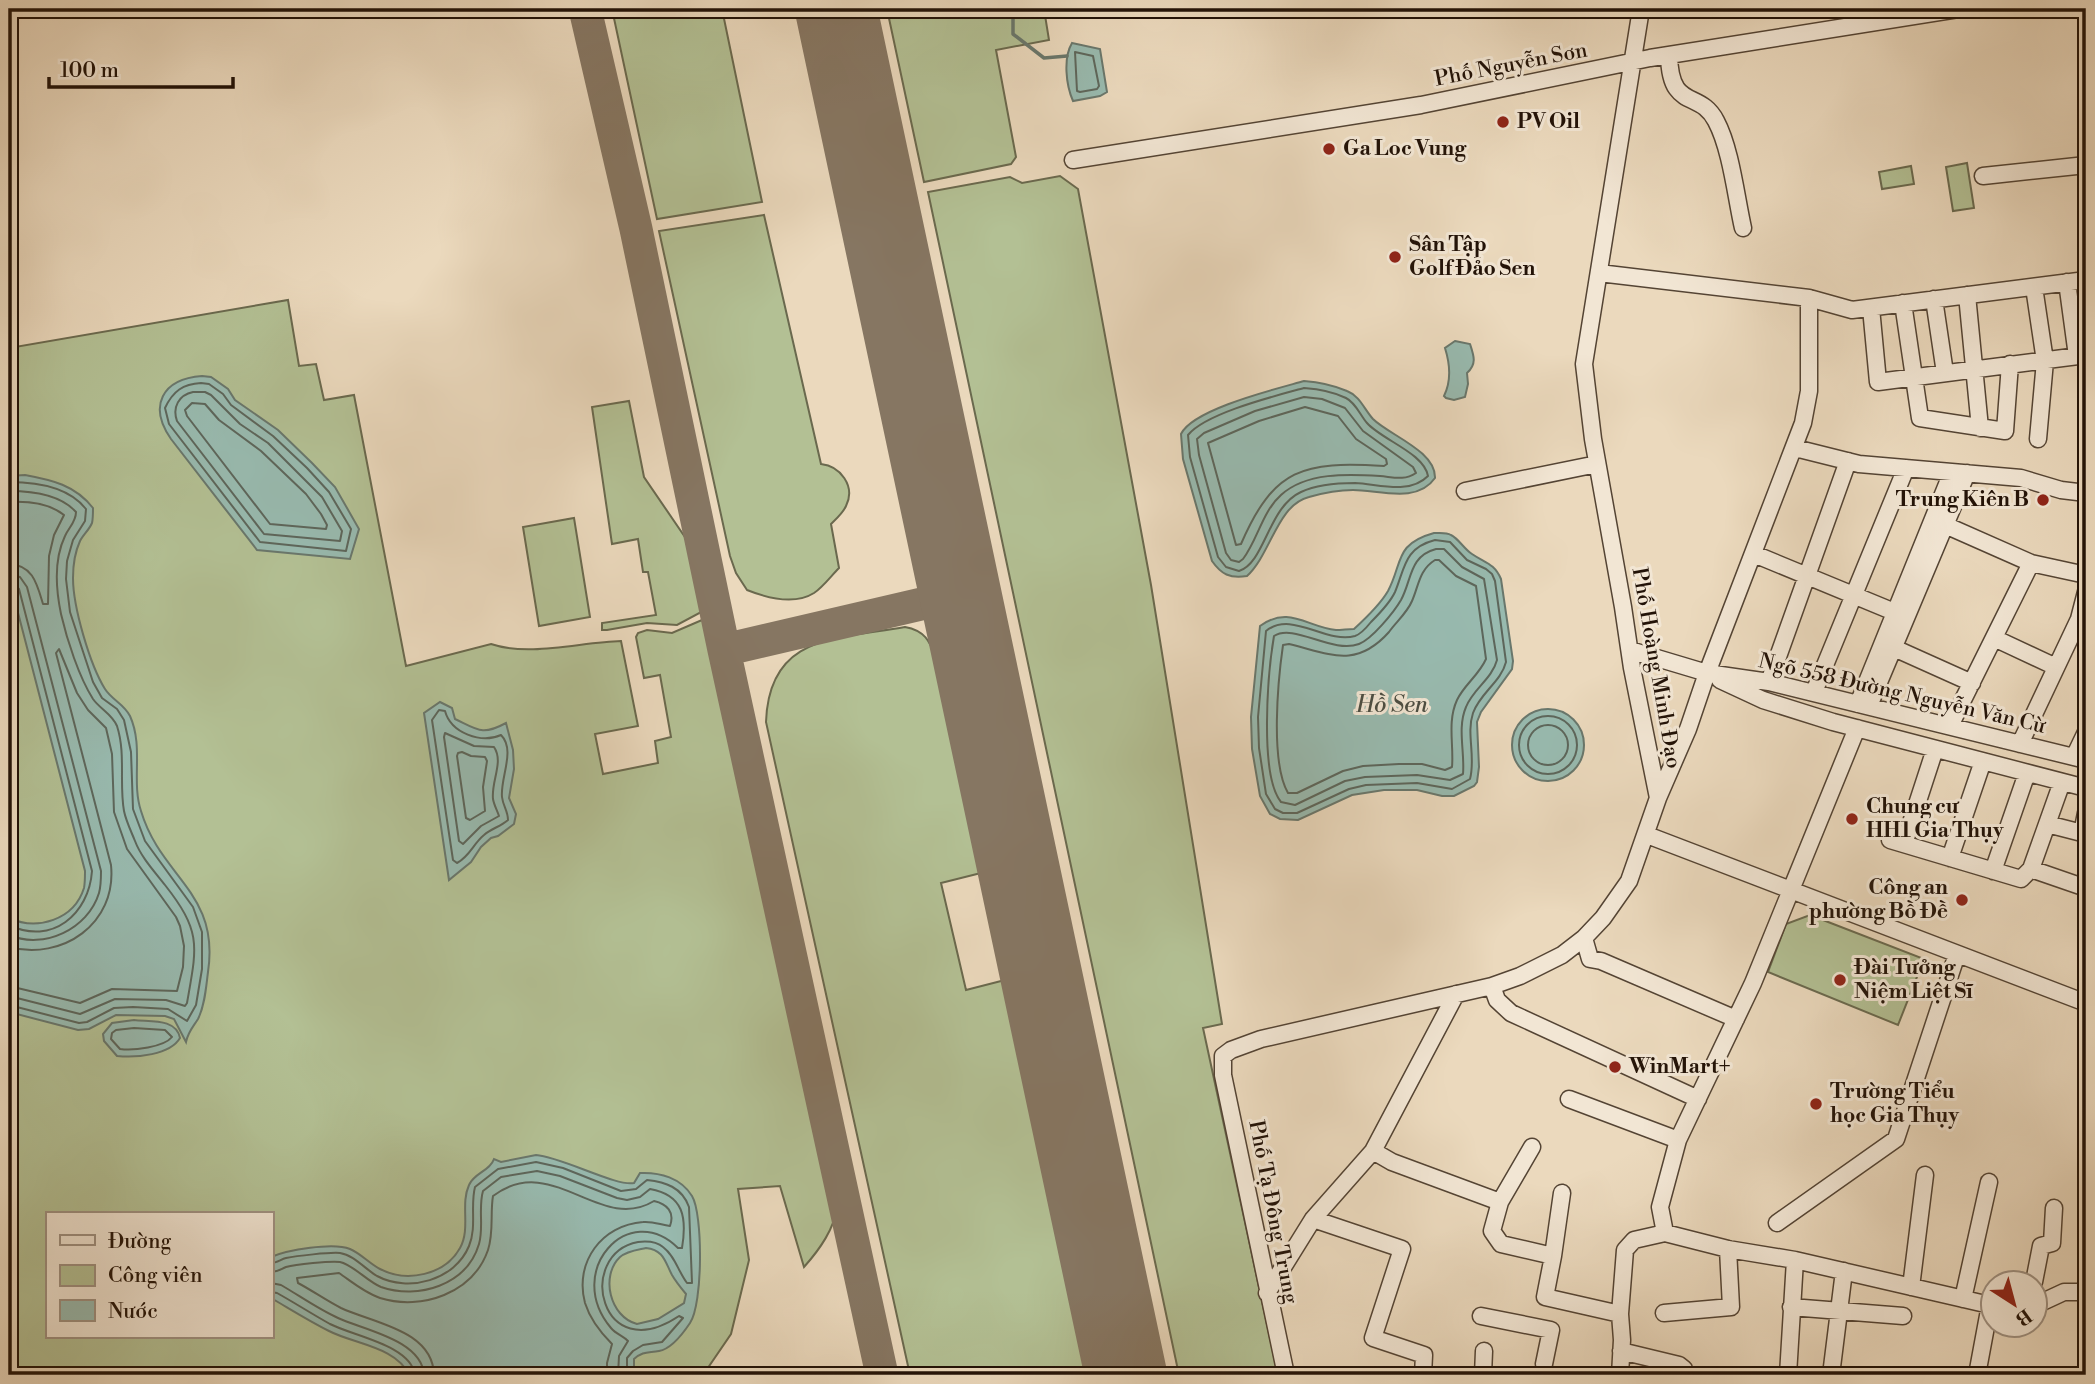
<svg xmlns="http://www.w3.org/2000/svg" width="2095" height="1384" viewBox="0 0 2095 1384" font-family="'Libre Bodoni',serif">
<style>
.green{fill:#b3c094;stroke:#6a694e;stroke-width:2;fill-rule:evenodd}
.water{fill:#98baaf;stroke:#69776c;stroke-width:2;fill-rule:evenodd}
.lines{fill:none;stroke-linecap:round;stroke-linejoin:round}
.shore{stroke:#5d665b;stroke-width:2}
.stream{stroke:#69776c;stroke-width:3.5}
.taxiway{stroke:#867662;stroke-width:33}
.runway{stroke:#867662;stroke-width:82}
.minor-casing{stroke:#544434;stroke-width:19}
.minor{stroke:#f2e6d4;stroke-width:16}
.poi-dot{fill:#8f2418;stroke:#f2e6d4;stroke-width:2.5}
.labels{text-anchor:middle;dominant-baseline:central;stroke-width:6;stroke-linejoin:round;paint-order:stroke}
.street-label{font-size:21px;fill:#221207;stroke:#f2e6d4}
.poi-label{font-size:21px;font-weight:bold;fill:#221207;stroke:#f2e6d4;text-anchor:start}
.water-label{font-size:23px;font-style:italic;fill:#4b4d42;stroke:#f2e6d4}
</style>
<rect width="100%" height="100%" fill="#ebd9bd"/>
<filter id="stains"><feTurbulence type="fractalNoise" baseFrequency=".00286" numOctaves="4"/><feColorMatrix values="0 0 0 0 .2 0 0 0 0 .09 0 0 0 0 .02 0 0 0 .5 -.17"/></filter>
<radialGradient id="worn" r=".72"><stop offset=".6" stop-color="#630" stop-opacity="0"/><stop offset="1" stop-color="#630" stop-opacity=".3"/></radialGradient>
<path class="green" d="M 612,9 L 722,9 L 762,202 L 657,219 Z
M 887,9 L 1044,9 L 1049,40 L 996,50 L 1016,157 L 1011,164 L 924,182 Z
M 1967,163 L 1974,208 L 1953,211 L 1946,167 Z
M 1911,166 L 1914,184 L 1882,189 L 1879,172 Z
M 1060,176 L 1078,189 L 1151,585 L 1222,1024 L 1203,1028 L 1278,1375 L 1179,1375 L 928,192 L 1010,177 L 1022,183 Z
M 764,215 L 821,464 C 840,466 856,486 846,506 C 843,513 836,519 831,524 L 839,568 C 831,576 823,587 814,593 C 795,605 767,598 747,590 L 736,573 L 730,556 L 659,231 Z
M 288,300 L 299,366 L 316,364 L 324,400 L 354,395 L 406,666 L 491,644 C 529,657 581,642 621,641 L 638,726 L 595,734 L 603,774 L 658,763 L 655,741 L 671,737 L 660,675 L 644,678 L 636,637 L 638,633 L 647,630 L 672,633 L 709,617 L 839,1204 C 833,1230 821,1248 804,1267 L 780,1186 L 738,1189 L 749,1260 L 731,1334 L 703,1375 L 9,1375 L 9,348 ZM 47,1214 L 271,1214 L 271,1337 L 47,1337 Z
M 629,401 L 644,477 L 689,543 L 697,563 L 707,609 L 677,625 L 647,623 L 607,630 L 602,630 L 602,623 L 656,615 L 648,572 L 643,572 L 638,539 L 612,544 L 592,407 Z
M 574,518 L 590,617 L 539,626 L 523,527 Z
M 905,627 C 927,631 930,643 938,662 L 981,873 L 941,883 L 966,990 L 1005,980 L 1089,1375 L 910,1375 L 766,722 C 769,634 837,639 905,627 Z
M 1810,915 L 1924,959 L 1898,1025 L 1768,972 L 1786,924 Z"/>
<path class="water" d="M 1072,43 L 1100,49 L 1107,92 L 1100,96 L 1073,101 C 1066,85 1063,58 1072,43 Z
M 1455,341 L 1470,344 C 1474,356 1477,364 1467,373 L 1468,384 L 1465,397 L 1454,400 L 1446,398 L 1444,396 C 1452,380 1450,364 1445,348 Z
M 202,376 L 211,377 L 228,389 L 235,400 L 278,430 L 312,463 L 335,487 L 359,529 L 350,559 L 257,550 L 171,439 C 148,406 162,379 202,376 Z
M 1304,381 C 1318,382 1333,385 1347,391 C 1360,396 1364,409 1373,419 C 1389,435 1436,451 1435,478 C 1417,504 1379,490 1353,490 C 1339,490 1323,493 1309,497 C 1277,505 1271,554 1247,576 C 1230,579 1221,574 1212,561 L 1183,459 L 1181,434 C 1193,409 1276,389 1304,381 Z
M 25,475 C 52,480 75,485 93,508 C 93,512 93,519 92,523 C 89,530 83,535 80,541 C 75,552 73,566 73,578 C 73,607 90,665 105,689 C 112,700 124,704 130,716 C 144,747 131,781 141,811 C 161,878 220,892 208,972 C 206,987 205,1005 198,1019 C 193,1027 188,1032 186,1042 L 174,1019 L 165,1016 L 116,1015 L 89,1029 L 78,1030 L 9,1012 L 9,918 C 37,931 74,920 84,888 C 85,883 85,876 85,871 L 9,578 L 9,476 Z
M 1434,533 C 1440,533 1446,532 1451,535 C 1459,539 1464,549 1472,554 C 1485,563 1494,563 1501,579 L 1513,661 L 1512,669 L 1481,712 L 1477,722 L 1479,767 L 1477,782 L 1474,786 L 1454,796 L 1442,796 L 1417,790 L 1384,790 L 1352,795 L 1298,820 L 1280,819 L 1270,814 L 1260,796 L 1252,749 L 1251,717 L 1260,626 C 1289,605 1307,627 1336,630 C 1342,630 1348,629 1354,629 C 1366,618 1380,605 1388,591 C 1403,563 1394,544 1434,533 Z
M 440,702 L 452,708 L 455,719 C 478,730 482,736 506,723 L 513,750 L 514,769 L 509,798 L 516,814 L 514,824 L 498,836 L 491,838 L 481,847 L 471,862 L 449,880 L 424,713 Z
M1512 745a36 36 0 1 1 72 0a36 36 0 1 1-72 0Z
M 134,1020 C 150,1022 176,1018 180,1038 C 170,1055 136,1058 117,1056 L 104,1041 L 103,1034 L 112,1023 Z
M 536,1155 C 562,1157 617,1187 634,1183 L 640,1173 C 660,1172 681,1178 692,1196 C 703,1214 703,1304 690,1323 C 684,1332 671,1349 659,1351 C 648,1353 643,1351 634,1359 L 634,1375 L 409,1375 C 397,1347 354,1344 329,1331 C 309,1321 290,1309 271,1298 L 271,1257 C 287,1250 333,1242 350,1249 C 360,1253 370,1264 380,1269 C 407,1283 445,1275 460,1248 C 471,1228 460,1205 469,1185 C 474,1173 490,1171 494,1159 L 501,1162 ZM 646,1248 C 664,1250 665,1262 672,1275 C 676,1282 681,1288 686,1294 L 684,1303 L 658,1319 L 637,1324 C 610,1317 600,1276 620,1257 C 627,1251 637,1250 646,1248 Z"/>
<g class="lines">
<path class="shore" d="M 1075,52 L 1093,56 L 1099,86 L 1097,89 L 1080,92 L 1077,91 Z
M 201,383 L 209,384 L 223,394 L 231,405 L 273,436 L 307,468 L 329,492 L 351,529 L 346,551 L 260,542 L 169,424 L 165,408 C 173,391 183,384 201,383 Z
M 1304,388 C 1318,389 1334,392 1346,398 C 1356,403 1360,415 1367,423 C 1382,440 1424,453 1428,476 C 1409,495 1379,484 1355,483 C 1339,483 1316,485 1301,492 C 1268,507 1265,563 1239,571 L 1226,567 L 1218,557 L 1190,457 L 1188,435 C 1206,413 1275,396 1304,388 Z
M 193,392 L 205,392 L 211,395 L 240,424 L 268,443 L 322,497 L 342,531 L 340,541 L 264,534 L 177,421 C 172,407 179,395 193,392 Z
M 1304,397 L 1322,399 L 1345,408 L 1363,431 L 1413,467 L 1416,473 C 1404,481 1393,477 1380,476 C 1348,474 1306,472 1281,495 C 1262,512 1258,539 1243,559 L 1239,562 L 1231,560 L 1226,553 L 1199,455 L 1197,439 L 1204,433 L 1255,411 Z
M 192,403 L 205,404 L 219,420 L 261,451 L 306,494 L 321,514 L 327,525 L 326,529 L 270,524 L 187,416 L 185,410 Z
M 1305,407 L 1338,416 L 1356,439 L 1386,459 L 1387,464 L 1384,466 C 1303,461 1274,468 1241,544 L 1236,545 L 1208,443 L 1259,421 Z
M 9,482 C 36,482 68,486 86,509 L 85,521 L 73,540 L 67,561 L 66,579 L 70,612 L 93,682 L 102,698 L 117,709 L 124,720 L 131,752 L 133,809 L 145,841 L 193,907 L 202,932 L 202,969 L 196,1005 L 187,1021 L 168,1009 L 133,1007 L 114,1008 L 87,1022 L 79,1023 L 9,1005
M 9,491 C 32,491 60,494 76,512 C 76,522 69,527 65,536 C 54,559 56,590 61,614 C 67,640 79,677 93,699 C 100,709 112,714 117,726 C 126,754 119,783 124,811 C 126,821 131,831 135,841 C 141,857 154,871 165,885 C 202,932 197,946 187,1003 L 185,1006 L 166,1000 L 115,999 L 80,1014 L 9,996
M 9,502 C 28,501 49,503 64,515 L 54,535 L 49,556 L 48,604 L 43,604 C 37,584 33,565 9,564
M 1435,540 L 1450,542 L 1467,560 L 1486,569 L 1492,574 L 1495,581 L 1506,662 C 1501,682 1480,693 1473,713 C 1466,734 1476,757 1470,779 L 1452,789 L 1417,783 L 1366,785 L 1349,789 L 1297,813 L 1283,813 L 1275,809 L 1266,794 L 1259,748 L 1258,717 L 1266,631 C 1292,610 1325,644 1355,636 C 1361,634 1367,627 1371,622 C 1379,614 1390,603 1395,592 C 1405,568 1404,548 1435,540 Z
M 1436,549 L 1444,549 L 1462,567 L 1484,579 L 1497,660 C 1492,679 1473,689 1466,707 C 1457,728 1465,752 1463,774 L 1450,780 L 1417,775 L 1365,777 L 1345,781 L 1295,805 L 1281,802 C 1259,775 1268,671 1274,636 C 1294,623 1332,654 1359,644 C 1372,639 1394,612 1401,600 C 1412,580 1409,556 1436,549 Z
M 1435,560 L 1439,560 L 1456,576 L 1476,586 L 1486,659 C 1479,675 1464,685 1457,700 C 1447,722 1454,745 1452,767 L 1445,770 L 1422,764 L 1399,764 L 1363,766 L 1343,771 L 1297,793 L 1288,793 C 1270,762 1278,680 1283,645 L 1289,644 C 1330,654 1356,669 1389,632 C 1396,622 1407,613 1412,601 C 1419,585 1419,570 1435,560 Z
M 9,575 L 20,577 L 27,587 L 101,871 C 101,878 101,886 99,893 C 88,929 44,950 9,935
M 9,583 L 15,585 L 19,589 L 92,871 C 89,914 52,946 9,925
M 439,710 L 445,711 C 451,733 481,744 501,735 C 516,750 500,778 502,797 C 503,806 508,811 508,820 C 500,827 492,828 484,835 C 473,844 470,856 457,863 L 453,860 L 432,720 Z
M1519 745a29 29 0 1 1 58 0a29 29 0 1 1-58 0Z
M1528 745a20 20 0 1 1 40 0a20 20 0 1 1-40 0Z
M 445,733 L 474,746 L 494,747 C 504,762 491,781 493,799 C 494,805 497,810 499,816 L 481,826 L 463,844 L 459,841 L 444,737 Z
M 462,752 L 471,756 L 485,757 L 487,761 L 483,787 L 485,811 L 470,820 L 466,818 L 457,756 L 458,753 Z
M 9,947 C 62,961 117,924 111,865 L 56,653 L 59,649 L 77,693 L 88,710 L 106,728 L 112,754 L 114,812 L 127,849 L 176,917 L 180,926 L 184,946 L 183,967 L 177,991 L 112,989 L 80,1003 L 9,986
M 134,1028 L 165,1030 L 172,1037 C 164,1047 133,1051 120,1049 L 111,1039 L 112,1033 L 116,1030 Z
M 271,1263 C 277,1263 281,1259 286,1258 C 296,1256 330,1252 340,1253 C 354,1255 365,1269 377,1276 C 409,1293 455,1280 469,1246 C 477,1227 470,1206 475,1187 L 498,1169 L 536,1162 L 563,1168 L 621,1191 L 636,1189 L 647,1180 C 665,1182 682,1187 689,1207 L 692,1283 L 687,1283 C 678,1271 675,1256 663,1247 C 656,1241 647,1241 638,1242 C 575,1254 600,1369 679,1316 L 683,1318 L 662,1342 L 643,1345 L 633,1351 L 627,1358 L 627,1375
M 271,1272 C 278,1272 281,1269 286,1267 C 296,1264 330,1261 340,1262 C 352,1264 368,1282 381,1287 C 418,1300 467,1285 479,1244 C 484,1227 478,1208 483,1191 L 501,1177 L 537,1171 L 560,1176 L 617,1198 L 627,1200 L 640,1197 L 650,1189 C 684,1195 687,1218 682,1248 L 678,1248 C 629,1199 563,1271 611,1328 C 616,1334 623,1336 628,1341 L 619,1356 L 618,1375
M 271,1283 L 281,1285 C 300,1296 318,1309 338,1318 C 364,1330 422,1340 424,1375
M 271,1292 L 277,1293 C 295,1303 312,1314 330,1324 C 353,1336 411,1345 415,1375
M 434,1375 C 433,1330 373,1323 341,1308 C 327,1301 313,1291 298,1283 L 297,1278 L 339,1273 C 352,1282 365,1293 380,1298 C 422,1311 473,1293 488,1250 C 494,1232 490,1213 493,1196 C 552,1151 600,1234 654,1201 C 667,1204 675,1212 670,1226 C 661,1225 653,1221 643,1222 C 602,1225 574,1262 585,1303 C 590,1319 601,1333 612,1344 L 607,1363 L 607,1375"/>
<path class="stream" d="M 1013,9 L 1013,34 L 1044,58 L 1067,56"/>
<path class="taxiway" d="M 585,9 L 636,229 L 724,650 L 882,1375
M 724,650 L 960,595"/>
<path class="runway" d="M 836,9 L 1126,1375"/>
<defs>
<path id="minor" d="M 1669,55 C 1670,112 1700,89 1716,121 C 1731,149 1736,197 1743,228
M 1073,160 L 1421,105 L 1650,58 L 1958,9
M 1983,176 L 2086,165
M 1599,273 L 1809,298 L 1852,310 L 2086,280
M 2067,282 L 2077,356
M 2034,287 L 2045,361 L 2038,439
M 1967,295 L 1980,428
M 1934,299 L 1945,373
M 1903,303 L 1920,418 L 2005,431 L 2010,364
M 1871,308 L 1878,382 L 2086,355
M 1795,448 L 1859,464 L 2021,478 L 2061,490 L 2086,493
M 1465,491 L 1597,464
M 1945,525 L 2031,563 L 2086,575
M 1754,554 L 1904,616
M 1994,638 L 2056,667
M 1894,648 L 1972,683
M 1630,650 L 1707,673 L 1769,682 L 2086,760
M 1720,680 L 1763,700 L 1833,722 L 2086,788
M 1769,682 L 1848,461
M 1814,692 L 1906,468
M 1858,704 L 1952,472
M 1869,706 L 1967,473
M 1950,726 L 2031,563
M 2020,744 L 2079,619 L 2086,592
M 2074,757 L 2086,732
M 1658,798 L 1688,729 L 1707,673 L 1803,423 L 1809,391 L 1809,298
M 2047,824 L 2086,834
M 2082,833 L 2086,813
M 1647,835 L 2086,1003
M 1890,840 L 2021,879 L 2031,869 L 2086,888
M 1904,844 L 1935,749
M 1950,858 L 1983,761
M 2031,869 L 2062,782
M 1993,871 L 2027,773
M 1584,938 L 1590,959 L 1601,961 L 1736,1019
M 1492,986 L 1497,1000 L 1511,1013 L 1698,1099
M 1569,1099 L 1678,1140
M 1373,1151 L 1392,1162 L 1500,1202 L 1492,1231 L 1501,1244 L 1553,1256 L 1545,1297 L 1620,1314
M 1500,1202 L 1532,1147
M 1313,1219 L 1402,1249 L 1373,1338 L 1424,1355 L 1423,1375
M 1777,1223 L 1896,1139 L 1957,954
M 1665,1233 L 1660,1207 L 1678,1140 L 1753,983 L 1857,728
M 1553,1256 L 1562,1193
M 2034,1282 L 2041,1246 L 2052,1243 L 2054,1208
M 1911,1287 L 1925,1175
M 1267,1293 L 1313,1219 L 1373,1151 L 1456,994
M 1963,1299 L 1989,1182
M 2036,1305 L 2064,1292 L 2086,1292
M 1791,1307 L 1903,1316
M 1664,1313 L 1731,1307 L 1728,1249
M 1481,1316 L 1551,1330 L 1544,1364
M 1621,1351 L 1679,1365 L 1684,1369 L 1685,1375
M 1286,1375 L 1223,1075 L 1223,1056 L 1231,1050 L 1261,1039 L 1492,986 L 1520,976 L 1562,955 L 1584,938 L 1603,918 L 1629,881 L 1658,798 L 1632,668 L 1623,607 L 1593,439 L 1584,364 L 1641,9
M 1483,1375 L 1484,1351
M 1620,1375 L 1622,1340 L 1620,1314 L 1625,1250 L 1634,1240 L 1665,1233 L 1728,1249 L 1795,1260 L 1994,1306
M 1788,1375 L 1795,1260
M 1831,1375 L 1844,1271
M 1977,1375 L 1990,1305"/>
</defs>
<use href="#minor" class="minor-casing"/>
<use href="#minor" class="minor"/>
</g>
<g class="poi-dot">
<circle cx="1503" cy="122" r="7"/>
<circle cx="1329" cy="149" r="7"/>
<circle cx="1395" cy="257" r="7"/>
<circle cx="2043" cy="500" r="7"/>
<circle cx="1852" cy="819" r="7"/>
<circle cx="1962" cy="900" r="7"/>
<circle cx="1840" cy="980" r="7"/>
<circle cx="1615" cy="1067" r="7"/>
<circle cx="1816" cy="1104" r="7"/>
</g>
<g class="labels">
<g class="street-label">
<text transform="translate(1511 65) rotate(-11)">Phố Nguyễn Sơn</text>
<text transform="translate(1656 668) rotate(80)">Phố Hoàng Minh Đạo</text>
<text transform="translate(1902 694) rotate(13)">Ngõ 558 Đường Nguyễn Văn Cừ</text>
<text transform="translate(1273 1212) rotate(79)">Phố Tạ Đông Trung</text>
</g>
<g class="poi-label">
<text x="1517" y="122">PV Oil</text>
<text x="1343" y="149">Ga Loc Vung</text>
<text x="1409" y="245">Sân Tập<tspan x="1409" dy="24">Golf Đảo Sen</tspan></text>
<text x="2029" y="500" text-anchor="end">Trung Kiên B</text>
<text x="1866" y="807">Chung cư<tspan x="1866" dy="24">HH1 Gia Thụy</tspan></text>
<text x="1948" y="888" text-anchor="end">Công an<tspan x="1948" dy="24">phường Bồ Đề</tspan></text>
<text x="1854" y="968">Đài Tưởng<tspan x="1854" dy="24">Niệm Liệt Sĩ</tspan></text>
<text x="1629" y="1067">WinMart+</text>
<text x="1830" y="1092">Trường Tiểu<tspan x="1830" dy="24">học Gia Thụy</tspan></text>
</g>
<g class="water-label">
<text x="1392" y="705">Hồ Sen</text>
</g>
</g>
<rect width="2095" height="1384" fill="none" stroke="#ebd9bd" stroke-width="35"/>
<rect x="10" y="10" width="2074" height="1363" fill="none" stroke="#221207" stroke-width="3.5"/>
<rect x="18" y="18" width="2060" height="1349" fill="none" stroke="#221207" stroke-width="2"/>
<rect x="46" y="1212" width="228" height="126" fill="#f2e6d4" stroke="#9f9182" stroke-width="2"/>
<rect x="60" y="1235" width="35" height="10" fill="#f2e6d4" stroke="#9f9182" stroke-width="2"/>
<text x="108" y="1248" font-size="21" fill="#221207">Đường</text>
<rect x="60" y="1265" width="35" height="21" fill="#b3c094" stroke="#9f9182" stroke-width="2"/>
<text x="108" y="1282" font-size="21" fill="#221207">Công viên</text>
<rect x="60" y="1300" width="35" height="21" fill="#98baaf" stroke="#9f9182" stroke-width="2"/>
<text x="108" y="1318" font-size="21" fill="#221207">Nước</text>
<g transform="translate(2014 1304) rotate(144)"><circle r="33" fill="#f2e6d4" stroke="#9f9182" stroke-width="2"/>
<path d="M0-5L12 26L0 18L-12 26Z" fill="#8f2418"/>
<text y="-10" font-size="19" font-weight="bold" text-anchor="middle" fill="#221207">B</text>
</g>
<path d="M49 77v10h184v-10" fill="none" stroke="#221207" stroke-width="3.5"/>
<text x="60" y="77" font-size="21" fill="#221207" stroke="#f2e6d4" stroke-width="5" paint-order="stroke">100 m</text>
<rect width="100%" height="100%" filter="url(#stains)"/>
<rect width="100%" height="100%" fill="url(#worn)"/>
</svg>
